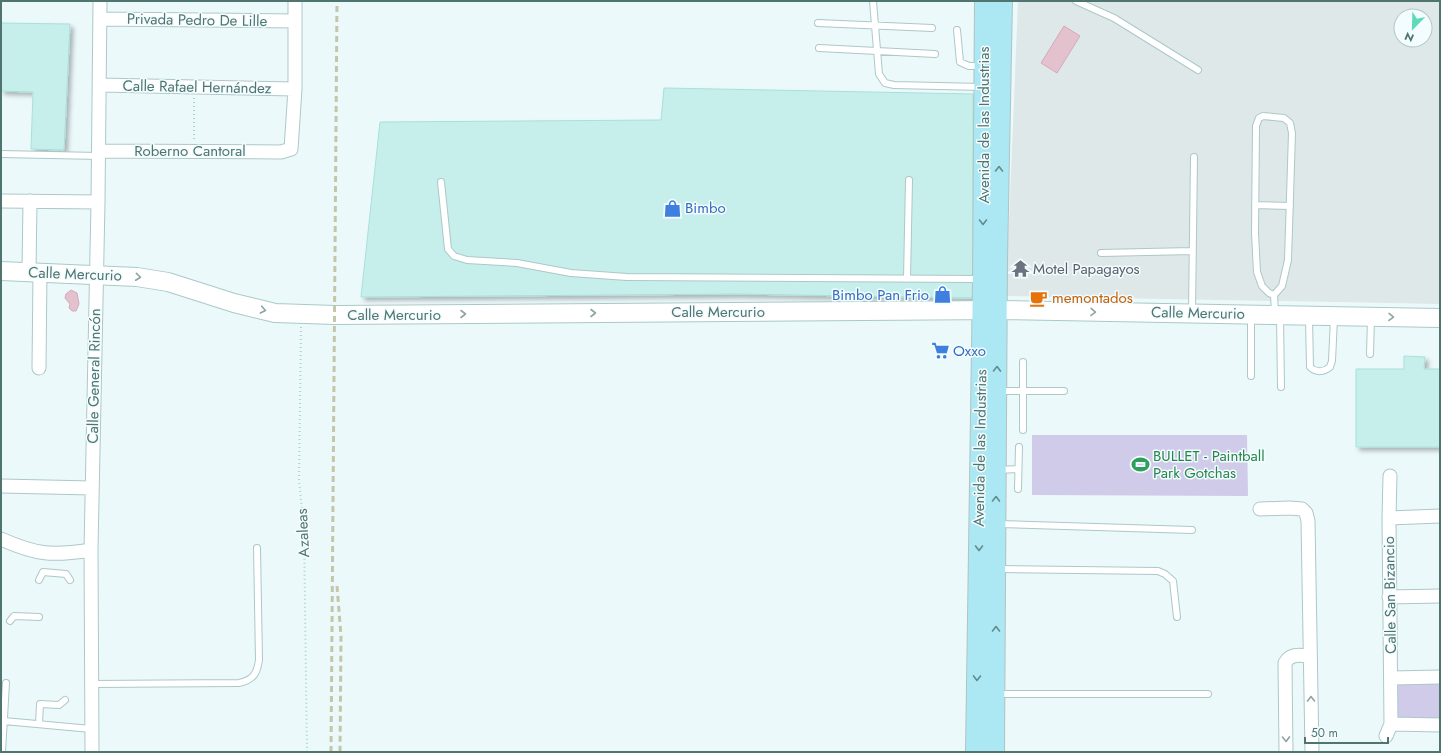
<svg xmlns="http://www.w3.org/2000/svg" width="1441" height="753" viewBox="0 0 1441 753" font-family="Jost,sans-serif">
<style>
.industrial{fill:#dee8e8;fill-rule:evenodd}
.green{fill:#cfcbe9}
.water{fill:#e4c2cd;stroke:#d5a9b7}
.building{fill:#c6efeb;stroke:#a8e0db;filter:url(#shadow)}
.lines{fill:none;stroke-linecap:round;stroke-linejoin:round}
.lane-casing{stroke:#acc8c7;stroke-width:8}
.street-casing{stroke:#acc8c7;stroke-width:15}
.secondary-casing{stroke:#a9c9c8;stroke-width:20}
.primary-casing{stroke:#b2c2c1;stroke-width:22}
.path{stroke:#a9d4d0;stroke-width:2;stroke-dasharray:1 3;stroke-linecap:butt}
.lane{stroke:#fff;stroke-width:6}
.street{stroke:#fff;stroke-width:13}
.secondary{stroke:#fff;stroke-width:18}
.primary{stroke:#abe8f3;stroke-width:20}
.rail{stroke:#c4c6aa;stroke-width:3;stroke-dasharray:6 4;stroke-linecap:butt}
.oneway{stroke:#628c8b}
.oneway2{stroke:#8da5a3}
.labels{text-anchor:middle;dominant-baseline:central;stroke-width:3;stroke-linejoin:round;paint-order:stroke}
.street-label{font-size:15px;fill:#507571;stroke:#f3fcfe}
.shop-label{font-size:15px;fill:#366cbe;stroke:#f3fcfe;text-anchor:start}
.worship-label{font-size:15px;fill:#5b616d;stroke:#f3fcfe;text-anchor:start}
.food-label{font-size:15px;fill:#c56008;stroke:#f3fcfe;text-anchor:start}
.leisure-label{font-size:15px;fill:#27864d;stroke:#f3fcfe;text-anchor:start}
</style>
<defs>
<filter id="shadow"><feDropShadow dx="3.5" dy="3.5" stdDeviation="2" flood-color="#0004"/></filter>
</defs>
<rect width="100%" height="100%" fill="#ecf9fb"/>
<path class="industrial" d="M 1018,1 L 1440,1 L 1440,304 L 1006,296 ZM 1401,16 L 1425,16 L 1425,40 L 1401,40 Z"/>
<path class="green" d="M 1032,435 L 1247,435 L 1248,496 L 1032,495 Z
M 1440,677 L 1440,725 L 1391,724 L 1391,678 Z"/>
<path class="water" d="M 1064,26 L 1080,36 L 1057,73 L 1041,63 Z
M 71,290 L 77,293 L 79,304 L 76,311 L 72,311 L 69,308 L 70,304 L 65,298 L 66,294 Z"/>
<path class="building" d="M 1,23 L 70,24 L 64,150 L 31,149 L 33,92 L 1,91 Z
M 664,88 L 973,94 L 973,298 L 737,294 L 361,297 L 380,122 L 661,120 Z
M 1404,356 L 1425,357 L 1424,369 L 1440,369 L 1440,447 L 1356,447 L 1356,369 L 1404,369 Z"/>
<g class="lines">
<defs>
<path id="lane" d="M 873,1 L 879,74 L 885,83 L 894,85 L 983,87
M 1076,1 L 1114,18 L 1198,70
M 818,23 L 932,28
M 957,30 L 960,62 L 969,66 L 983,66
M 819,48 L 935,54
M 1263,116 L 1284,118 L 1290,123 L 1292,133 L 1288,260 L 1282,286 L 1274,295 L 1269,293 L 1262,286 L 1257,272 L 1255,233 L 1256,126 L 1259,118 Z
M 1,154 L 99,156
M 441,182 L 448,249 L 454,256 L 467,260 L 517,263 L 571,273 L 627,277 L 979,279
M 1255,205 L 1290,206
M 1101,253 L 1192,251
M 907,279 L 909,180
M 1274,295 L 1275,313
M 1192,312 L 1194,157
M 1251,316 L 1251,376
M 1280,317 L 1281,387
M 1309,318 L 1310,367 C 1316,373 1324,372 1330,367 L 1332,361 L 1334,318
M 1370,354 L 1371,318
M 998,391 L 1064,391
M 1023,430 L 1023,362
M 998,470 L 1018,469
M 1018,489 L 1019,447
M 998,524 L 1192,530
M 999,569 L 1158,571 L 1165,574 L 1173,581 L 1177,617
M 39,580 L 43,572 L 66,574 L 70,580
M 10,621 L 14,616 L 39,617
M 91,684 L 239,683 C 253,680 257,674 259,660 L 257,548
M 996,694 L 1208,694
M 4,721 L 91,729
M 39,724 L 40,704 L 59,705 L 65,700
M 2,752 L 6,683"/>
<path id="street" d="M 100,19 L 295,21
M 100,85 L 295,89
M 99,151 L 281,152 L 291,149 L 295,89 L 295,1
M 1,201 L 98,202
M 29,272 L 30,201
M 39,368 L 40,272
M 1,486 L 92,488
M 1260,509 L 1289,508 L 1302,509 L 1306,513 L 1308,521 L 1312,752
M 1389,518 L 1440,516
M 1,539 C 37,555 52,556 91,550
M 1389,597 L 1440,596
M 1391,678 L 1440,677
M 1391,724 L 1440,725
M 1386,736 L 1391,724 L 1389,518 L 1390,476
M 92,752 L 91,550 L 98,202 L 100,1
M 1286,752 L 1285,663 C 1290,653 1300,655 1310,656"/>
<path id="secondary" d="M 1,271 L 137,277 L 168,282 L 234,303 L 275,313 L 335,315 L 998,310 L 1440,318"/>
<path id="primary" d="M 976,752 L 983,279 L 985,1
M 994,752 L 997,260 L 1002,1"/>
</defs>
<use href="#lane" class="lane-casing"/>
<use href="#street" class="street-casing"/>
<use href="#secondary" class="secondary-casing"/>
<use href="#primary" class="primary-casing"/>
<path class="path" d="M 194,98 L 194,140
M 301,327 L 299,479 L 304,532 L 307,752"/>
<use href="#lane" class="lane"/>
<use href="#street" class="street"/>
<use href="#secondary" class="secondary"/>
<use href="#primary" class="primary"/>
<path class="rail" d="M 337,586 L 341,636 L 340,752
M 331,752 L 337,1"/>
</g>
<defs><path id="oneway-chevron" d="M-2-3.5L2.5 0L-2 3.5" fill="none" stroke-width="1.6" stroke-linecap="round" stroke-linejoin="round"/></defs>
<g class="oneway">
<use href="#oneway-chevron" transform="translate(999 169) rotate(-89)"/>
<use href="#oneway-chevron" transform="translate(983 222) rotate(90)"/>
<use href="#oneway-chevron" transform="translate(997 369) rotate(-89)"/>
<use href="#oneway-chevron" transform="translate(996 499) rotate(-89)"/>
<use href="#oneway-chevron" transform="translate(979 548) rotate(90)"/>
<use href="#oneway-chevron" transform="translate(996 629) rotate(-90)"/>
<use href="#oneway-chevron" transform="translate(977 678) rotate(91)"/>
</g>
<g class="oneway2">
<use href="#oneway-chevron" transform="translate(138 277) rotate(6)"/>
<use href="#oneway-chevron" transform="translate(263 310) rotate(11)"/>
<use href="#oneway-chevron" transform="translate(1093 312) rotate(1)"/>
<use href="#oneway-chevron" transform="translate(593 313)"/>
<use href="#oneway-chevron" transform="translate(463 314)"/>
<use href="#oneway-chevron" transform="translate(1391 317) rotate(1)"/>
<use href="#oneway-chevron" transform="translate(1311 699) rotate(-91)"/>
<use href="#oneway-chevron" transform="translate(1286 739) rotate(89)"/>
</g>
<defs>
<symbol id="shop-bare" viewBox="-9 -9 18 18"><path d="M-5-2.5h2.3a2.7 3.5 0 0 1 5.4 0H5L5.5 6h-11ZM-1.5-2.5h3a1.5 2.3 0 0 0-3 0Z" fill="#3f7fe0" stroke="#f3fcfe" stroke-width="2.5" paint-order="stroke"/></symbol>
<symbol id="temple-bare" viewBox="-9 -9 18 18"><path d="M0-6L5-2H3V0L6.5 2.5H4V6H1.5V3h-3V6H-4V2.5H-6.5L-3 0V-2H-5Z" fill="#6b7280" stroke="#f3fcfe" stroke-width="2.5" paint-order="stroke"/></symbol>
<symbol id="cafe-bare" viewBox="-9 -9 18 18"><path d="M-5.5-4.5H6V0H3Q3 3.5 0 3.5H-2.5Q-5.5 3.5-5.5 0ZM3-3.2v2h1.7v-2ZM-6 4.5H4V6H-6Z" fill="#e8710a" stroke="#f3fcfe" stroke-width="2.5" paint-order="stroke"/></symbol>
<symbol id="supermarket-bare" viewBox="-9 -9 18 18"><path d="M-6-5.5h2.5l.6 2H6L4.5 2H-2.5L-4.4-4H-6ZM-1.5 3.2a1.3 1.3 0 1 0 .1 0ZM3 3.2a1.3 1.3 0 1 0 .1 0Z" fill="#3f7fe0" stroke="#f3fcfe" stroke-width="2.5" paint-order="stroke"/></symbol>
<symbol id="stadium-bare" viewBox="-9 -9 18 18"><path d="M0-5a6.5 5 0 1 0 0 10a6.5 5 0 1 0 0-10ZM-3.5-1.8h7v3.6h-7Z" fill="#2e9e5b" stroke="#f3fcfe" stroke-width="2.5" paint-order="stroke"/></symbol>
</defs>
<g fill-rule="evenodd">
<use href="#shop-bare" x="660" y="196" width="25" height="25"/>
<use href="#temple-bare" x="1008" y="256" width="25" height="25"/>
<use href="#shop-bare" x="930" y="282" width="25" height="25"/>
<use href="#cafe-bare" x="1026" y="286" width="25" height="25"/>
<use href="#supermarket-bare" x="928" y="338" width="25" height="25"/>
<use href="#stadium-bare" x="1128" y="452" width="25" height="25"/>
</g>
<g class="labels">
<g class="street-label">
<text transform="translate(197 20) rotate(1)">Privada Pedro De Lille</text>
<text transform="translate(197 87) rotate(1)">Calle Rafael Hernández</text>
<text transform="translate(984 125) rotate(-90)">Avenida de las Industrias</text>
<text x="190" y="151">Roberno Cantoral</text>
<text transform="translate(75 274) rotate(2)">Calle Mercurio</text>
<text x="718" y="312">Calle Mercurio</text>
<text transform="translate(1198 313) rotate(1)">Calle Mercurio</text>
<text x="394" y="315">Calle Mercurio</text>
<text transform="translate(94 376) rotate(-89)">Calle General Rincón</text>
<text transform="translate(980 448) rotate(-89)">Avenida de las Industrias</text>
<text transform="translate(303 533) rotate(-93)">Azaleas</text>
<text transform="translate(1390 595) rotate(-91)">Calle San Bizancio</text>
</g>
<g class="shop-label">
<text x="685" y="208">Bimbo</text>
<text x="929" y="295" text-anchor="end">Bimbo Pan Frio</text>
<text x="953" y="351">Oxxo</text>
</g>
<g class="worship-label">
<text x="1033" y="269">Motel Papagayos</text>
</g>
<g class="food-label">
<text x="1052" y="298">memontados</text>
</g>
<g class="leisure-label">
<text x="1153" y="456">BULLET - Paintball<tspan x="1153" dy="17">Park Gotchas</tspan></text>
</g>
</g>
<rect width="1441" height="753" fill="none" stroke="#507571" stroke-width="4"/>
<g transform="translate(1413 28) rotate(203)"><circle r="19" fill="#f3fcfe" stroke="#b2c6c6"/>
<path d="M0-3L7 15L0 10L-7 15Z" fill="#5ddaba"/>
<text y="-6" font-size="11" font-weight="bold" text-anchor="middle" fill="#507571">N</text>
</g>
<path d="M1305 737v6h83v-6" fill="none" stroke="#507571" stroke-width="2"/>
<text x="1311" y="737" font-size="12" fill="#507571" stroke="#f3fcfe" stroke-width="3" paint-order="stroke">50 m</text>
</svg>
